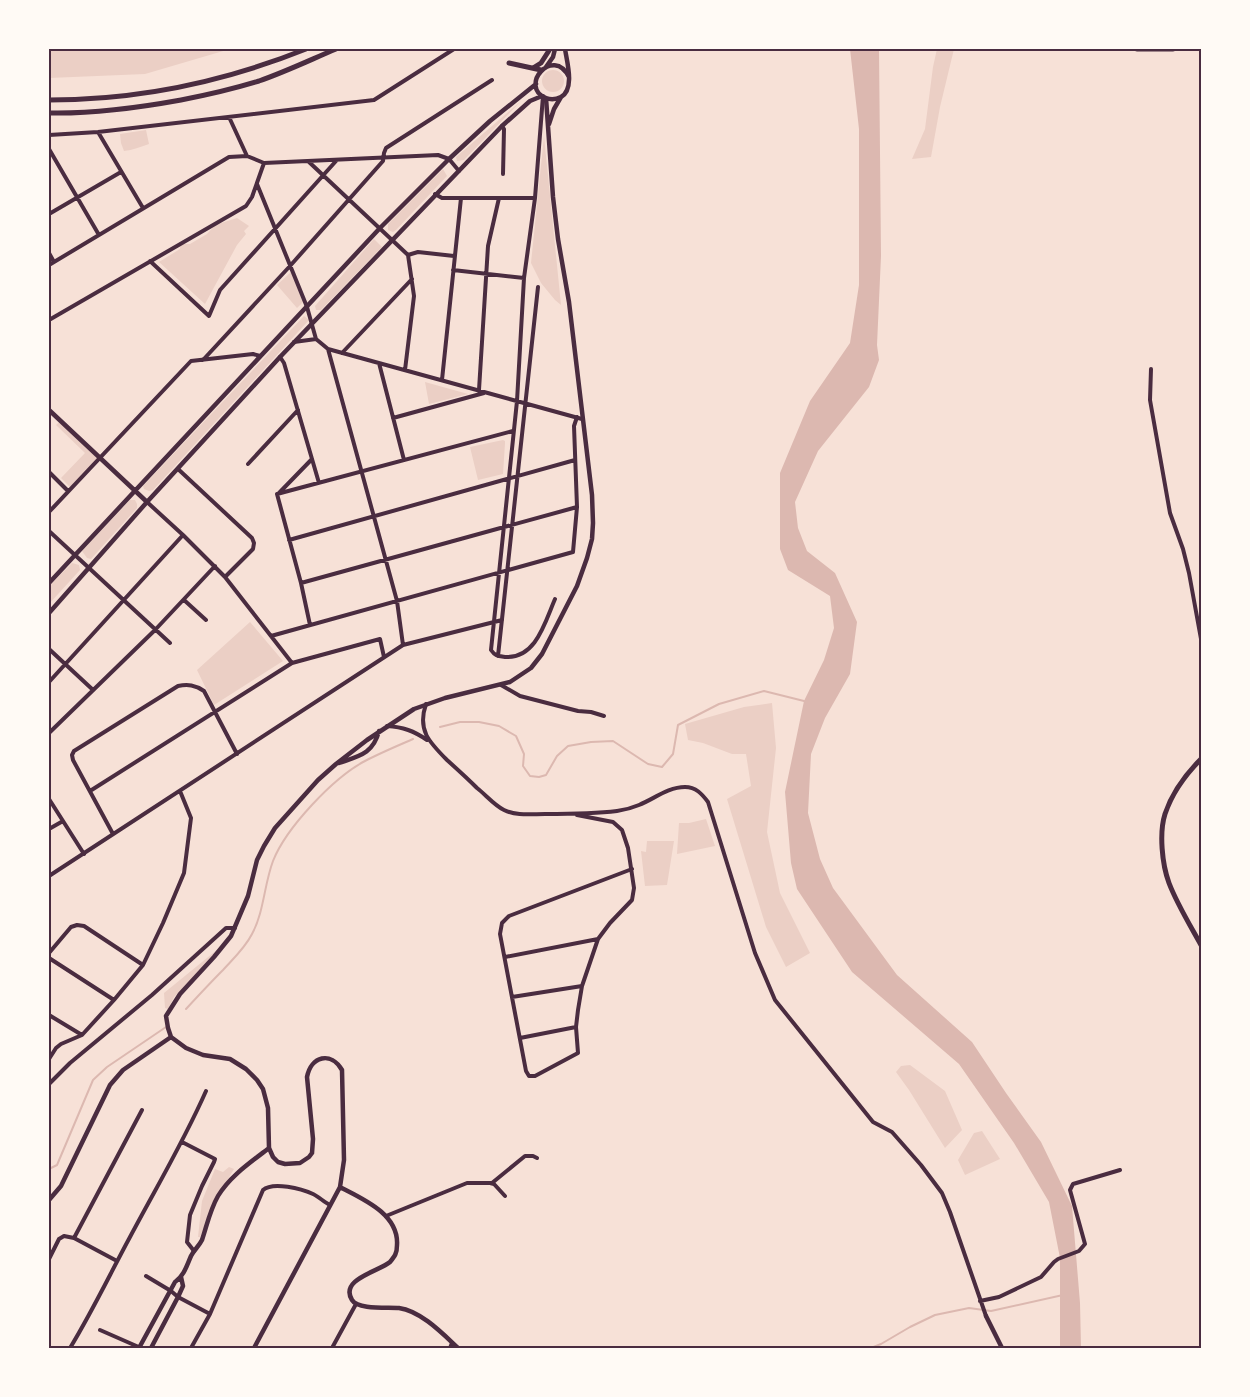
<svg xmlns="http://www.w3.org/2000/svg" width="1250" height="1397" viewBox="0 0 1250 1397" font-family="'Public Sans',sans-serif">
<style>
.green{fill:#ebcfc5}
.water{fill:#dcb8b0}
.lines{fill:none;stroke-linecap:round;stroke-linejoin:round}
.stream{stroke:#dcb8b0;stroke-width:2}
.minor{stroke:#4a2c40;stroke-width:4}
.tertiary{stroke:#4a2c40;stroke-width:4.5}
.secondary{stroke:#4a2c40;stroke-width:5}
.neatline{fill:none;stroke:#4a2c40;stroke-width:2}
</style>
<rect width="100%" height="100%" fill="#f7e1d7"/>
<path class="green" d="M 49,49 L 230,49 L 145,74 L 49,78 Z
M 937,49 L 954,49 L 940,107 L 931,157 L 912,159 L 925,129 L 933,67 Z
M542 81a11 11 0 1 1 22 0a11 11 0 1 1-22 0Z
M 521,101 L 464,160 L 457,161 L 456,157 Z
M 146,130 L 149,144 C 140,147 133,150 124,151 L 121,143 L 120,134 Z
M 544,136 L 561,305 L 555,300 L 541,283 L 531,263 Z
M 443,169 L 447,176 L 396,230 L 393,232 L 388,230 L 388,224 Z
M 237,218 L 249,226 L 244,231 L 246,234 L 237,245 L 205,304 L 159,262 L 180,249 L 180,246 L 183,244 L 190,244 L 207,234 L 215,225 Z
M 374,239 L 382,247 L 321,310 L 316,310 L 315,306 Z
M 291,272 L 303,302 L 297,308 L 277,285 Z
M 304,316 L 309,320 L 153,490 L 149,491 L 144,489 L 143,486 Z
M 425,382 L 468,394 L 429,404 Z
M 59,422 L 98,459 L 70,487 L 61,478 L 85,453 L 56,425 Z
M 503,440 L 505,441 L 505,443 L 503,474 L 478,480 L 470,447 Z
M 130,500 L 135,500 L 137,504 L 137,508 L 91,559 L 87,558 L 82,551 Z
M 72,563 L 79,565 L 80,570 L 49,604 L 49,586 Z
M 250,622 L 283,661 L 214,705 L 197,670 Z
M 772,703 L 776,748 L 767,832 L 780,893 L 810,953 L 786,967 L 766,927 L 727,799 L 751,786 L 746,754 L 732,754 L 703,743 L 688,740 L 685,724 L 744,707 Z
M 706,819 L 715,846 L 677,854 L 679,823 L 689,823 Z
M 647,841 L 674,841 L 667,885 L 645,886 L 641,851 L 646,852 Z
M 218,949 L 220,951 L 174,997 L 168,1009 L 165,1008 L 164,993 Z
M 910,1065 L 945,1091 L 962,1130 L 945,1148 L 909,1090 L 896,1072 L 901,1066 Z
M 982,1131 L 1000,1159 L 965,1175 L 958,1160 L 974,1133 Z
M 229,1167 L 234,1169 L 219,1194 L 200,1237 L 198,1237 L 202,1201 L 215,1169 L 223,1172 Z"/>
<path class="water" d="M 850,49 L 879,49 L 881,256 L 877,345 L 879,360 L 869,387 L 818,451 L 795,502 L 798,528 L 807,551 L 835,573 L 857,622 L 850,674 L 825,718 L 811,754 L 808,813 L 820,859 L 833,888 L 897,975 L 972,1042 L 1006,1093 L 1041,1142 L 1072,1206 L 1080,1303 L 1081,1348 L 1060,1348 L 1060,1258 L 1049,1202 L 1014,1143 L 959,1064 L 852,972 L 797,889 L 791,863 L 785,792 L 804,701 L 824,660 L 834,628 L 830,596 L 788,570 L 780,549 L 780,473 L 810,401 L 850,343 L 859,285 L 859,129 Z"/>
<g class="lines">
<path class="stream" d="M 440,727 L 460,722 L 479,722 L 499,726 L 516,736 L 524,754 L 523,766 L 530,776 L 539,777 L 546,775 L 557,756 L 568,746 L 591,742 L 613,741 L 648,764 L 662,767 L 673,754 L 678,725 L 719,704 L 764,691 L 804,701
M 186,1009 C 198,996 210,983 223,970 C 233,959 245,948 252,934 C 264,912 264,885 273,861 C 286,828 333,778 365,761 C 380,753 397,746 413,739
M 49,1169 L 57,1165 L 93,1080 L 107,1067 L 166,1027
M 871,1348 L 881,1344 L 910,1327 L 935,1315 L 969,1308 L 991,1311 L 1063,1295"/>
<path class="minor" d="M 543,96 L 535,198 L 524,278 L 517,401 L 491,650 C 495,656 498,656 505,657 C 536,659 545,622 555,599
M 229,117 L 247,156
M 502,126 L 504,129 L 503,174
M 98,132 L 143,208
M 49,135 L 98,132 L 374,100 L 454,49
M 49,149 L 99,235
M 309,162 L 408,255 L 414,296 L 405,370
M 257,184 L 307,307 L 316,339 L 328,349 L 582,419
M 435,194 L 442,198 L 535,198
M 49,214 L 121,172
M 49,253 L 54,262
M 408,255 L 418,252 L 454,256
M 150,261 L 209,316 L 220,290 L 336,161
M 49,265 L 229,157 L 247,156 L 264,163 L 438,155 L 449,159 L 459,171
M 453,270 L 524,278
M 49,320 L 246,206 L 252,197 L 264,163
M 294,342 L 316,339
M 328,349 L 397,601 L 403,645
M 342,353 L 412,279
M 280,357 L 284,363 L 319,483
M 203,360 L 290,266 L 383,161 L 384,153 L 386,148 L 492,80
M 379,363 L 404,460
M 1151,369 L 1150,400 L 1170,513 L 1183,549 L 1189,573 L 1201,639
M 442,380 L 461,198
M 479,390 L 488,246 L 499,198
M 393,418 L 484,393
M 248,464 L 298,410
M 178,469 L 252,538 L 254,543 L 253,549 L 225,577
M 49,472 L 68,491
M 279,493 L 312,459
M 277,494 L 513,431
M 277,494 L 301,583 L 310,625
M 147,502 L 183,535 L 225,577 L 292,663
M 49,512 L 191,361 L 253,354 L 260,356
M 49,531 L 170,643
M 289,540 L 575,460
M 301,583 L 577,507
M 184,600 L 206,620
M 271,636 L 573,552 L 577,507 L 574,426 L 577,417
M 49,649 L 92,689
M 498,656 L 538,287
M 49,682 L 183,535
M 501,685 L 520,696 L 578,711 L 591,712 L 604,716
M 426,704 C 417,730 429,742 447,760 C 457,769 467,778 477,788 C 486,795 494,805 504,810 C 516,816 531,814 545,814 C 569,814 593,814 617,811 C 624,810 632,808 639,805 C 654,799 668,787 685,787 C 696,787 702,794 708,802 L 755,953 L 775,1000 L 873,1122 L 892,1132 L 921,1165 L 942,1193 L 950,1212 L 986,1316
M 387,726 C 403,727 414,731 427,740
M 49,733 L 155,630 L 215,566
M 90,791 L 292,663 L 380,639 L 384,657
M 49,799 L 84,854
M 577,815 L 613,822 L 622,830 L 628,848 L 634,888 L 632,900 L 610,923 L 598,939 L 582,986 L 578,1010 L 576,1027 L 578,1053 L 535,1076 L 529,1076 L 526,1071 L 500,934 L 502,923 L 509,916 L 632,869
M 49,829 L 63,821
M 113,834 L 73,760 L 72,755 L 74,751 L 178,686 C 188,684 195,685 204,691 L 237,754
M 49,876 L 403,645 L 502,620
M 49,953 L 71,927 L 77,925 L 84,926 L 143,965
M 505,957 L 598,939
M 49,958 L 114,1000
M 512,997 L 582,986
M 49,1015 L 82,1035
M 520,1038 L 576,1027
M 49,1059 L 56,1048 L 61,1044 L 82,1035 L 114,1000 L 143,965 L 163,923 L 184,873 L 191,818 L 180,791
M 49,1084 L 70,1063 L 152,995 L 226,928 L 235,928
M 182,1142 L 215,1159 L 214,1162 L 202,1186 L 190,1215 L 187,1242 L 194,1251
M 492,1183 L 525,1156 L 533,1156 L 537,1158
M 386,1216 L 467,1183 L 490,1183 L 494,1184 L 505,1196
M 74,1238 L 142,1110
M 49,1259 L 59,1239 L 64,1236 L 74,1238 L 117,1261
M 146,1276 L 171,1291 L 178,1297 L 210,1314
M 980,1301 L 999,1297 L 1041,1277 L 1054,1262 L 1058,1259 L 1079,1251 L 1085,1244 L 1070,1190 L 1073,1184 L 1120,1170
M 100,1330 L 141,1348
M 70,1348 C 92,1312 110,1274 130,1237 C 156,1188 184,1141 206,1091
M 191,1348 L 210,1314 L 263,1190 C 273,1181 302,1189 313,1194 C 319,1197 324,1202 330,1205
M 332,1348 L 356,1304
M 450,1348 L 452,1343"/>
<path class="tertiary" d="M 565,49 C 567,62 575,89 561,97 C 557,99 551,100 546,98 C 518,87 553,45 569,77
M 546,67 L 553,57 L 555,49
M 549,124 L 554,109 L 561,97
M 49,410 L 147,502
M 49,583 L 380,228 L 449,159 L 490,121 L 536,84
M 49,613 L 147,502 L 280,357 L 502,126 L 530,101 L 542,96
M 339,763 C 359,756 373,754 379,731
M 340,1187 C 363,1199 399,1214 397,1245 C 397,1253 395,1256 390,1262 C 380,1271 339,1279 352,1300 C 358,1310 388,1307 399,1308 C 421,1311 443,1334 458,1348
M 49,1200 L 61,1186 L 110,1085 L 123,1070 L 171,1037
M 986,1316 L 1002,1348
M 139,1348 L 175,1282 C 184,1276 187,1265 191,1256 C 194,1250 199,1246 202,1240 C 207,1225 210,1210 218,1196 C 230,1176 251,1162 269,1148
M 151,1348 L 178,1297 L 183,1286 L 181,1277
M 254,1348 L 340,1187 L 344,1160 L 342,1070 C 331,1051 311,1056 307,1077 L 313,1139 L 312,1153 L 309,1157 L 300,1163 L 285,1164 L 278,1162 L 273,1157 L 269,1148 L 268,1108 L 263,1089 L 257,1080 L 246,1069 L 230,1059 L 203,1055 L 186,1048 L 171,1037 L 168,1028 L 166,1016 L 180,994 L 214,957 L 231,936 L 248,896 L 257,860 L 264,846 L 275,828 L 318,780 L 336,764 L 367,740 L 414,709 L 445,698 L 510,682 L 531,668 L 542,654 L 577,586 L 587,558 L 592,539 L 593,523 L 592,495 L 569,302 L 558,239 L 553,197 L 546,98"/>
<path class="secondary" d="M 1137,49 L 1173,49
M 509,63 L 541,70
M 533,68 L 541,63 L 550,49
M 49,100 C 137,100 224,82 306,49
M 49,113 C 93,114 137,108 181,100 C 207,95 233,89 259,81 C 285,72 310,60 336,49
M 1201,759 C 1186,774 1172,793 1165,814 C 1159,833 1162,864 1169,883 C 1177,904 1190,925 1201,945"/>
</g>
<rect width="1250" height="1397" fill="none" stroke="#fffaf5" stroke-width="100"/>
<rect x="50" y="50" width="1150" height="1297" class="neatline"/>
</svg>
